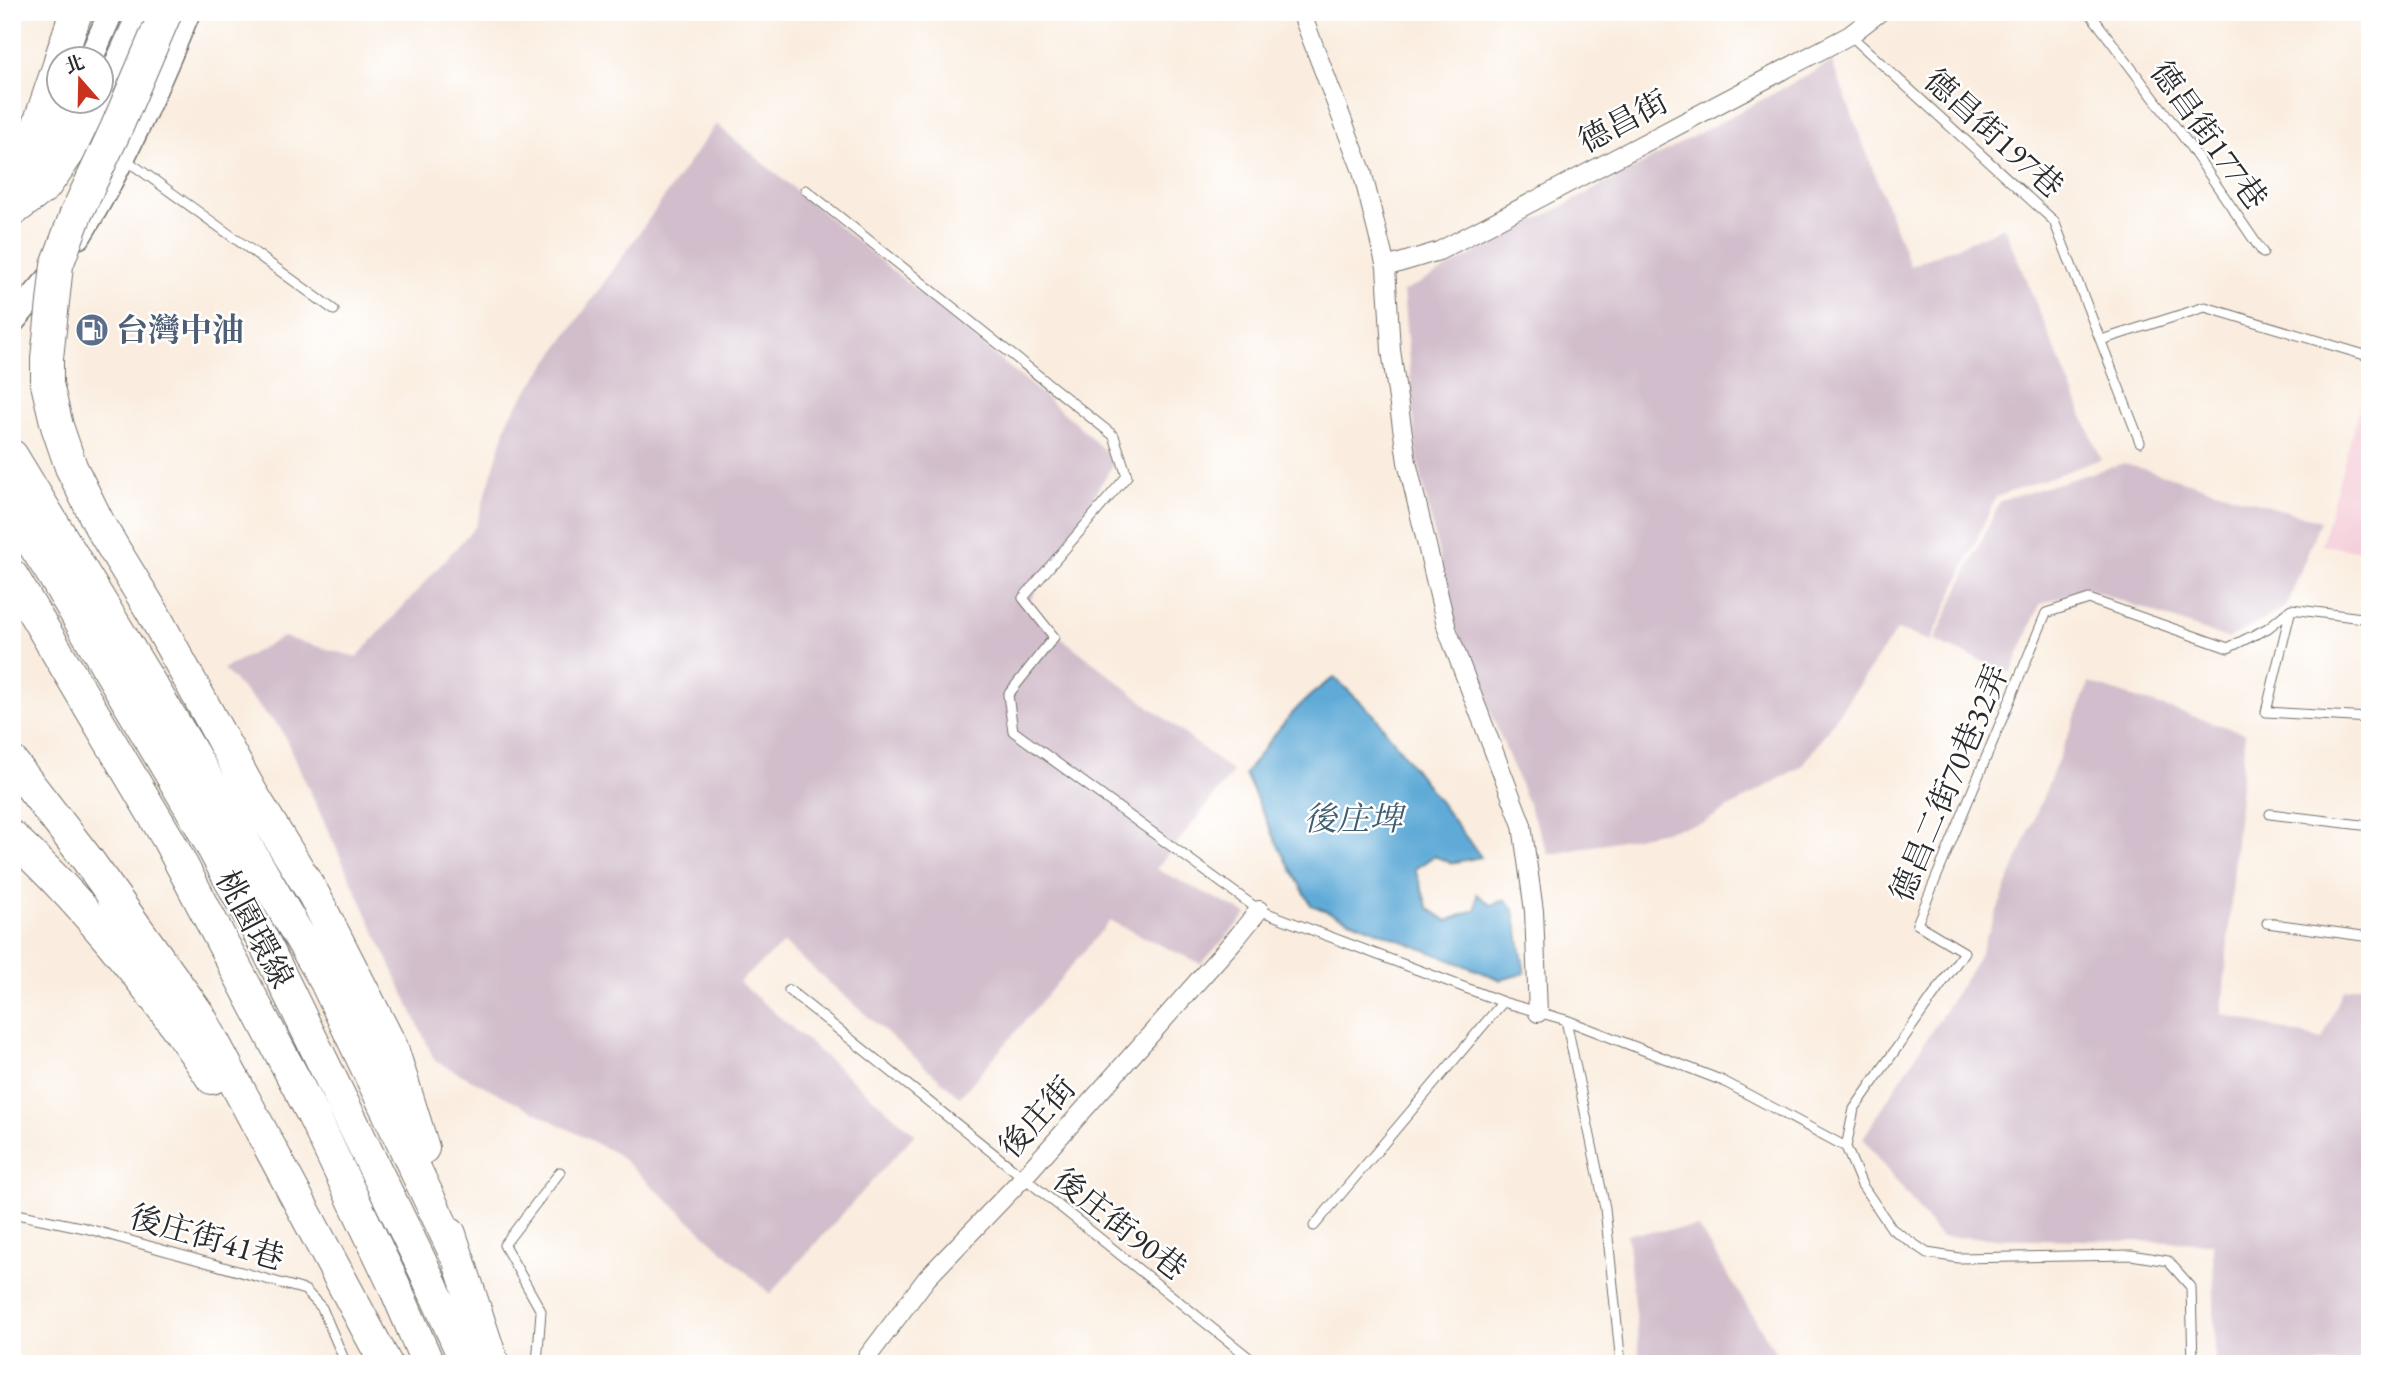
<svg xmlns="http://www.w3.org/2000/svg" width="2382" height="1376" viewBox="0 0 2382 1376" font-family="'EB Garamond','Noto Serif TC',serif">
<style>
.built{fill:#f5cfda}
.industrial{fill:#d1bdcb}
.water{fill:#5eaad7;stroke:#446a81;stroke-width:2}
.lines{fill:none;stroke-linecap:round;stroke-linejoin:round}
.lane-casing{stroke:#736f6a;stroke-width:11}
.street-casing{stroke:#736f6a;stroke-width:20}
.secondary-casing{stroke:#736f6a;stroke-width:27}
.highway-casing{stroke:#736f6a;stroke-width:34}
.lane{stroke:#fff;stroke-width:9}
.street{stroke:#fff;stroke-width:18}
.secondary{stroke:#fff;stroke-width:24}
.highway{stroke:#fff;stroke-width:32}
.highway-bridge-casing{stroke:#736f6a;stroke-width:34;stroke-linecap:butt}
.highway-bridge{stroke:#fff;stroke-width:32}
.labels{text-anchor:middle;dominant-baseline:central;stroke-width:5;stroke-linejoin:round;paint-order:stroke}
.street-label{font-size:32px;fill:#2b2b2b;stroke:#fff}
.service-label{font-size:32px;font-weight:bold;fill:#4e5e75;stroke:#fff;text-anchor:start}
.water-label{font-size:33px;font-style:italic;fill:#3f5e70;stroke:#fff}
</style>
<rect width="100%" height="100%" fill="#fff"/>
<filter id="ink" filterUnits="userSpaceOnUse"><feTurbulence type="fractalNoise" baseFrequency=".0143" numOctaves="2"/><feDisplacementMap in="SourceGraphic" scale="14" xChannelSelector="R" yChannelSelector="G"/><feConvolveMatrix kernelMatrix="1 2 1 2 8 2 1 2 1" color-interpolation-filters="sRGB"/></filter>
<filter id="wash" filterUnits="userSpaceOnUse"><feTurbulence type="fractalNoise" baseFrequency=".00686" numOctaves="4" result="noise"/><feDisplacementMap in="SourceGraphic" scale="28" xChannelSelector="R" yChannelSelector="G"/><feGaussianBlur stdDeviation="1.57" result="paint"/><feColorMatrix in="noise" values="0 0 0 0 0 0 0 0 0 0 0 0 0 0 0 0 0 1.4 0 .05"/><feComposite in="paint" operator="in"/></filter>
<g filter="url(#wash)">
<rect width="100%" height="100%" fill="#faeddf"/>
<path class="built" d="M 2370,369 L 2370,552 L 2321,545 Z"/>
<path class="industrial" d="M 1832,62 L 1910,266 L 2004,227 L 2101,459 L 1996,497 L 1931,641 L 1897,630 L 1803,765 L 1703,823 L 1549,855 L 1454,623 L 1417,457 L 1403,292 Z
M 716,124 L 1075,422 L 1115,461 L 1025,609 L 1233,772 L 1156,869 L 1247,914 L 1201,964 L 1110,921 L 960,1097 L 784,943 L 739,982 L 915,1134 L 770,1294 L 617,1154 L 435,1061 L 281,729 L 223,669 L 283,637 L 357,657 L 476,526 L 509,417 Z
M 2124,463 L 2320,521 L 2287,606 L 2228,639 L 2086,588 L 2040,604 L 2011,673 L 1934,641 L 2000,501 Z
M 2089,683 L 2245,733 L 2222,1014 L 2322,1040 L 2343,990 L 2370,983 L 2370,1364 L 2215,1364 L 2213,1243 L 1940,1237 L 1863,1138 L 1977,960 Z
M 1698,1227 L 1783,1364 L 1640,1364 L 1627,1234 Z"/>
<path class="water" d="M 1335,678 L 1374,715 L 1481,857 L 1451,863 L 1434,856 L 1415,869 L 1428,908 L 1447,921 L 1476,909 L 1477,894 L 1491,905 L 1505,900 L 1514,910 L 1525,973 L 1501,980 L 1311,905 L 1279,847 L 1245,774 C 1268,742 1300,697 1335,678 Z"/>
</g>
<g filter="url(#ink)">
<g class="lines">
<defs>
<path id="lane" d="M 2089,12 L 2187,142 L 2263,253
M 1850,35 L 2054,221 L 2140,442
M 125,159 L 334,310
M 806,190 L 1114,436 L 1127,476 L 1023,598 L 1054,637 L 1008,695 L 1013,731 L 1259,910 L 1503,1002 L 1566,1020 L 1723,1081 L 1846,1147
M 2101,340 L 2205,307 L 2368,356
M 2291,609 L 2266,712 L 2370,718
M 2270,814 L 2370,826
M 2267,923 L 2370,937
M 789,990 L 1257,1364
M 1566,1020 L 1605,1208 L 1621,1364
M 12,1213 L 85,1228 L 305,1290 L 322,1308 L 346,1364
M 1314,1226 L 1503,1002
M 537,1364 L 541,1311 L 504,1245 L 560,1172
M 2193,1364 L 2191,1287 L 2168,1261 L 2131,1255 L 1959,1258 L 1927,1253 L 1892,1229 L 1862,1185 L 1846,1147 L 1854,1109 L 1964,952 L 1917,924 L 2046,613 L 2089,599 L 2228,648 L 2268,628 L 2291,609 L 2370,619"/>
<path id="street" d="M 1301,12 L 1362,171 L 1386,267 L 1391,350 L 1407,462 L 1447,629 L 1522,825 L 1534,911 L 1538,1013
M 1386,267 L 1439,251 L 1850,35 L 1880,12
M 862,1364 L 927,1278 L 1023,1178 L 1238,936 L 1259,910"/>
<path id="secondary" d="M 90,60 L 111,12
M 32,171 L 64,118 L 71,102
M 79,236 C 123,165 155,90 188,12
M 12,322 L 59,267"/>
<path id="highway" d="M 60,60 L 76,12
M 13,200 L 60,62
M 12,211 L 45,186 L 103,104 L 145,12
M 12,456 L 182,736 L 326,982 L 456,1255
M 12,511 L 52,573 L 195,815 L 267,948 L 425,1271 L 467,1364
M 12,576 L 168,839 L 313,1115 L 394,1285 L 428,1364
M 153,613 L 251,792 L 314,895 L 392,1048 L 423,1148
M 12,762 L 87,859 L 199,1015 L 386,1364
M 12,837 C 89,908 154,991 212,1078
M 450,1234 L 493,1364"/>
</defs>
<use href="#lane" class="lane-casing"/>
<use href="#street" class="street-casing"/>
<use href="#secondary" class="secondary-casing"/>
<use href="#highway" class="highway-casing"/>
<use href="#lane" class="lane"/>
<use href="#street" class="street"/>
<use href="#secondary" class="secondary"/>
<use href="#highway" class="highway"/>
<defs>
<path id="highway-bridge" d="M 153,613 L 100,526 L 71,467 L 57,426 L 47,384 L 47,358 L 57,265 L 76,214 L 116,129 L 166,12"/>
</defs>
<use href="#highway-bridge" class="highway-bridge-casing"/>
<use href="#highway-bridge" class="highway-bridge"/>
</g>
</g>
<defs>
<symbol id="fuel-disc" viewBox="-11 -11 22 22"><circle r="9.5" fill="#5c6f8a" stroke="#fff"/><path d="M-5.5-6h7V0h2V4h1.3V-2.5L3-4.5l.8-.8L6-3V5H2.5V1h-1V6h-7ZM-4.2-4.7v3.2H.2V-4.7Z" fill="#fff"/></symbol>
</defs>
<g fill-rule="evenodd">
<use href="#fuel-disc" x="73" y="311" width="38" height="38"/>
</g>
<g class="labels">
<g class="street-label">
<text transform="translate(1623 121) rotate(-28)">德昌街</text>
<text transform="translate(1994 133) rotate(42)">德昌街197巷</text>
<text transform="translate(2209 135) rotate(54)">德昌街177巷</text>
<text transform="translate(1949 783) rotate(-67)">德昌二街70巷32弄</text>
<text transform="translate(255 929) rotate(62)">桃園環線</text>
<text transform="translate(1037 1117) rotate(-48)">後庄街</text>
<text transform="translate(1120 1224) rotate(38)">後庄街90巷</text>
<text transform="translate(207 1237) rotate(16)">後庄街41巷</text>
</g>
<g class="service-label">
<text x="116" y="330">台灣中油</text>
</g>
<g class="water-label">
<text x="1353" y="818">後庄埤</text>
</g>
</g>
<rect width="2382" height="1376" fill="none" stroke="#fff" stroke-width="42"/>
<g transform="translate(80 80) rotate(340)"><circle r="33" fill="#ffffff" stroke="#aaaaaa" stroke-width="2"/>
<path d="M0-5L12 26L0 18L-12 26Z" fill="#c8321e"/>
<text y="-10" font-size="19" font-weight="bold" text-anchor="middle" fill="#2b2b2b">北</text>
</g>
</svg>
